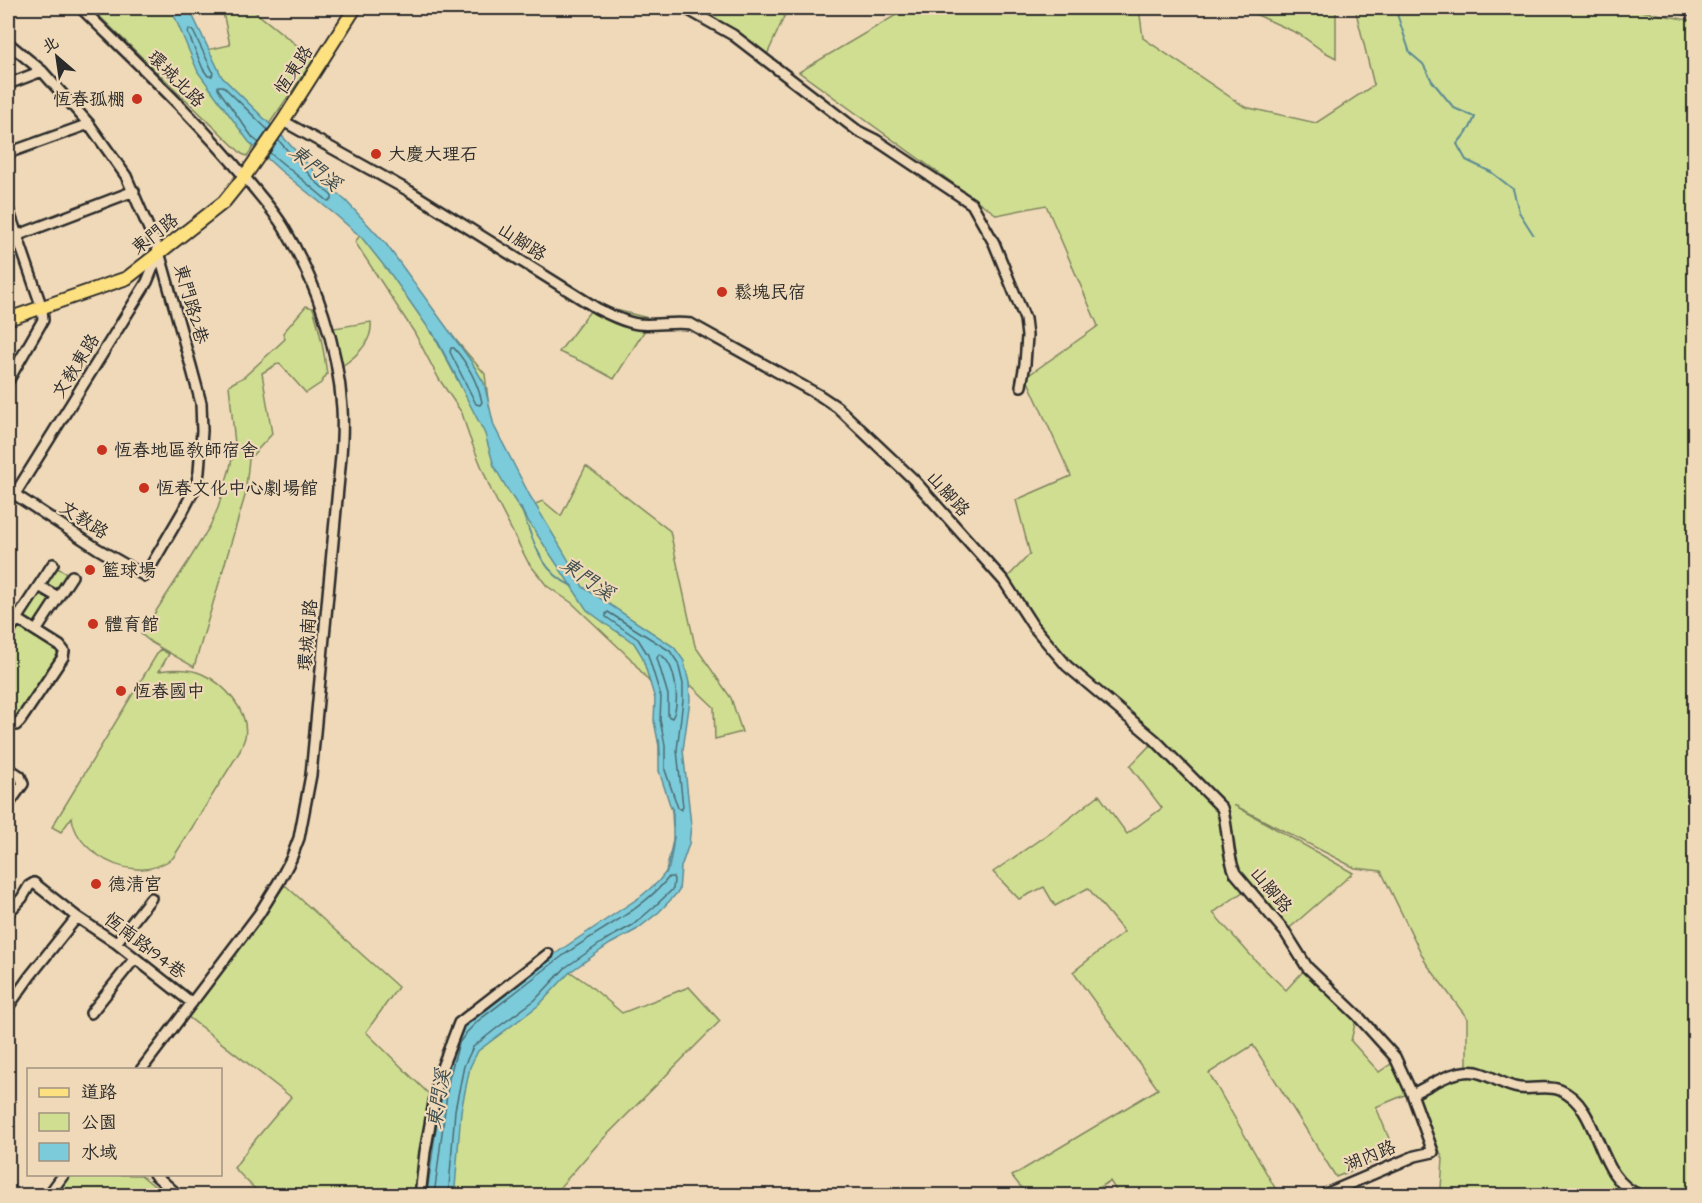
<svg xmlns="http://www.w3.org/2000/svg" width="1702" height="1203" viewBox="0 0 1702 1203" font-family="'Architects Daughter','LXGW WenKai TC',sans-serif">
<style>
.green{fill:#d0de91;stroke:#7e845e;stroke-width:1.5}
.water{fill:#7ccbda;stroke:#5c8b94;stroke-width:1.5}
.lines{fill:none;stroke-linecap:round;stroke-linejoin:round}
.shore{stroke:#4b6b71;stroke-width:1.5}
.stream{stroke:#5c8b94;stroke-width:2}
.minor-casing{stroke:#2b2b2b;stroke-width:14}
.major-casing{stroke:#2b2b2b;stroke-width:16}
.minor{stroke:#efd9b8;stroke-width:9}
.major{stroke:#fde080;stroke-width:12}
.poi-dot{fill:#c8321e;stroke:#efd9b8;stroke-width:2}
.labels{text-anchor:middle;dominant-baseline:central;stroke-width:4.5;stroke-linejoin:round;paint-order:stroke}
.street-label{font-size:18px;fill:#2b2b2b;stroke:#efd9b8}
.poi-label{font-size:18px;fill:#2b2b2b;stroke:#efd9b8;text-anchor:start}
.water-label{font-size:20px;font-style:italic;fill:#3b4b4e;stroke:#efd9b8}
</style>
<rect width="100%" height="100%" fill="#efd9b8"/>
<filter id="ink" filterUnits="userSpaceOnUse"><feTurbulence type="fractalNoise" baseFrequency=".0167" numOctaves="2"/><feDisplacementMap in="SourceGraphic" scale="12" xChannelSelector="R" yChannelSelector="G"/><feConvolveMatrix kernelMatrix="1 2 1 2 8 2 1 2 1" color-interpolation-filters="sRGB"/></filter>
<g filter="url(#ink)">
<path class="green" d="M 91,8 L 173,8 L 207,50 L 230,45 L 222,8 L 250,8 L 314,59 L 247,156 L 242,154 Z
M 685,8 L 788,8 L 766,57 Z
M 908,8 L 1139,8 L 1143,38 L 1245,107 L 1316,123 L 1374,85 L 1355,8 L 1625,8 L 1694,21 L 1694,1195 L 1444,1195 L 1441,1188 L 1443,1159 L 1416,1095 L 1467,1070 L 1467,1018 L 1426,963 L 1381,871 L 1355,868 L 1234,805 L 1353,873 L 1285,932 L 1247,889 L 1213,913 L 1254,959 L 1286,990 L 1307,967 L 1357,1015 L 1351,1041 L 1379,1072 L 1394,1062 L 1407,1094 L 1376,1107 L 1395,1153 L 1336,1177 L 1253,1045 L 1209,1073 L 1279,1195 L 1119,1195 L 1110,1181 L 1086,1195 L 1027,1195 L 1012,1176 L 1158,1089 L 1073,972 L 1124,932 L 1088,888 L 1055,906 L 1044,887 L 1019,899 L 993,872 L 1062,824 L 1099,795 L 1127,834 L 1162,808 L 1130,766 L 1154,741 L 1067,666 L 1004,581 L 1030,554 L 1016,500 L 1071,476 L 1026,377 L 1098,326 L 1046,205 L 997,215 L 799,72 Z
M 1242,8 L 1336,8 L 1336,58 L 1323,51 L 1299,34 Z
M 367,226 L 442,324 L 485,374 L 490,417 L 522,509 L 543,501 L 561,516 L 586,466 L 670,531 L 695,646 L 731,698 L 742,732 L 715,739 L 714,707 L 677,672 L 652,685 L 630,658 L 572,603 L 547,586 L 528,562 L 491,490 L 469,436 L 462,413 L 439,379 L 414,332 L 355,242 Z
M 597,302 L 612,309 L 652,319 L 614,379 L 587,364 L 559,352 Z
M 306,306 L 313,308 C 320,330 324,351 327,374 L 321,383 L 306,393 L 279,363 L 262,373 L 272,434 L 249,459 L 245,496 L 194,667 L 152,643 L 141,634 L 188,562 L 210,526 L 218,508 L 230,468 L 235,444 L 229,385 L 244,377 L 285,339 L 283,333 Z
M 371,322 C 373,341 357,356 342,366 L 334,328 Z
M 54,566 L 70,575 L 57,594 L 43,585 Z
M 40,590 L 54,598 L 36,627 L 22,618 Z
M 19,625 L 58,649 L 61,655 L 14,722 L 8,719 L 8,641 Z
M 160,649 L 169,654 L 159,671 C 173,669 189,668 202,674 C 224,683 250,712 245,737 C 244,742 241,746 240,751 L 173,858 C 163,865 150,870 137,869 C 110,868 75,846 72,817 L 61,832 L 52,827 Z
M 285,885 L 398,987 L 366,1032 L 448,1113 L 455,1069 L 556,962 L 588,984 L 622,1013 L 689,987 L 720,1021 L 597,1145 L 553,1195 L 262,1196 L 234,1168 L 250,1146 L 291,1097 L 187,1016 Z
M 65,1174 L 141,1175 L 165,1195 L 48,1196 Z"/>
<path class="water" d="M 171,8 L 189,8 L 222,77 L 283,137 L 320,178 L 346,201 L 386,244 L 471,361 L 484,383 L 494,426 L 530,496 L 566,556 L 583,587 L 674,647 L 684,661 L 689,683 L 690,700 L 683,750 L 691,825 L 689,844 L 681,867 L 679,891 L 659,912 L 636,930 L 610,944 L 570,972 L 539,1005 L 478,1051 L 470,1067 L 461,1111 L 455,1188 L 458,1195 L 428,1195 L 428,1187 L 443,1077 L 462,1028 L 475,1015 L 562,949 L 640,897 L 658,882 L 669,868 L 673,846 L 673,814 L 659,771 L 659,746 L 654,721 L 655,699 L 642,656 L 634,643 L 607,625 L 587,610 L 509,492 L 494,466 L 485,434 L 438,342 L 392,276 L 362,238 L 337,216 L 281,171 L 249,142 L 198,72 Z"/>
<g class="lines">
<path class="shore" d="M 189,29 L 193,31 L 213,72 L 212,76 L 208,76 L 203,69 L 188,33 Z
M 259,143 L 253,138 L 218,89 L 218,86 L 223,86 L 268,130
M 270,153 L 328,201 L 332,200 L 332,196 L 316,182 L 279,141
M 454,348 C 467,363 477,381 482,402 L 480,405 L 476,404 L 450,352 L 451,348 Z
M 608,612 L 670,651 L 678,663 L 683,684 L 683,700 L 677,750 L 683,807 L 681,810 L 678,808 L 665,770 L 665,745 L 660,720 L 661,697 L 648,655 L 638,639 L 606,617 L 606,614 Z
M 659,654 C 676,662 681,704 672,718 L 668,716 L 668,695 L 657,658 Z
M 434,1196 L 449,1078 L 459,1043 L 467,1032 L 479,1020 C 508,999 535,976 564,955 C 599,929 642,911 669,877 L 673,877 L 674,880 L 673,889 L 654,907 L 633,925 L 607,939 L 566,967 L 535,1000 L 497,1028 L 473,1047 L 464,1066 L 455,1110 L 449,1187 L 452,1196"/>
<path class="stream" d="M 1395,8 L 1410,53 L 1423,64 L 1432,81 L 1454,108 L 1475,117 L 1470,128 L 1457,144 L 1466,160 L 1491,172 L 1513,189 L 1519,212 L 1533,234
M 432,332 L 458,380
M 521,508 C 533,539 539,571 572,586
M 659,740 L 660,755
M 672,807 L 673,826
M 666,873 L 674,837"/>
<defs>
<path id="minor" d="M 81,8 C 138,64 197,119 248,181 C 260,196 274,211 284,228 C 316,281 338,346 342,408 C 343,427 342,447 340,467 L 311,775 L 299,838 L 291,859 L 280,880 L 259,914 L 141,1070
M 685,8 L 733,35 L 858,131 L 876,140 L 972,204 L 994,243 L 1025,319 L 1027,336 L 1025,364 L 1021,386
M 1683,8 L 1694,11
M 8,43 L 42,71 L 89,124 L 126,176 L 159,252 L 191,366 L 201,403 L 202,431 L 199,472 L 196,486 L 183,511 L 145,576 L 98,549 L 8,490
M 8,84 L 42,71
M 283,121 L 409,191 L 598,309 C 610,315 624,322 638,324 C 655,326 674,321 691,324 L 819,395 L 837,407 L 913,479 L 1004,581 L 1033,626 L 1067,666 L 1155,740 L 1222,808 C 1229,829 1226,853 1235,873 L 1285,932 L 1307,967 L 1357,1015 L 1395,1057 L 1412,1094 L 1433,1152 L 1415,1156 L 1321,1196
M 8,153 L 89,124
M 8,209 L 42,308 L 43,320 L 8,381
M 8,239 L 134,191
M 15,494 L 147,282 L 158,255
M 39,586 L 58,597
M 17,619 L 53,564
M 36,631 L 72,576
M 8,633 L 17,619 L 60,646 L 64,651 L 63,657 L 20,721 L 16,725 L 8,722
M 8,768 L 20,776 L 23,784 L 8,805
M 8,913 L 22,898 L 29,886 L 34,883 L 77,917 L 116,943 L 192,1003
M 116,943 L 151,898
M 8,1007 L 30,976 L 77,917
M 91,1013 L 135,958
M 1412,1094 C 1431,1085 1455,1068 1476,1072 C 1491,1075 1504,1086 1519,1088 C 1533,1090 1547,1085 1560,1090 C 1603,1108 1594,1180 1642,1196
M 154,1174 L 179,1196
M 48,1196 L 64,1174
M 420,1196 L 425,1152 L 439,1075 L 459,1023 L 548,954"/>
<path id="major" d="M 8,319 L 127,278 L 224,202 L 244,177 L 283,121 L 355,8"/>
</defs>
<use href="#minor" class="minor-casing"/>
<use href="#major" class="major-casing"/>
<use href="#minor" class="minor"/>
<use href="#major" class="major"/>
</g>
</g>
<g class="poi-dot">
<circle cx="137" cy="99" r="6"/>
<circle cx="376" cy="154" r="6"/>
<circle cx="722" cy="292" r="6"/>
<circle cx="102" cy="450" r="6"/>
<circle cx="144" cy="488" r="6"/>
<circle cx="90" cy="570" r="6"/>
<circle cx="93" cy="624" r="6"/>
<circle cx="121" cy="691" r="6"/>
<circle cx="96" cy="884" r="6"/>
</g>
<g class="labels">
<g class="street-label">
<text transform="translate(294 70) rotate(-57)">恆東路</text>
<text transform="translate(176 79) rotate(45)">環城北路</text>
<text transform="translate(155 234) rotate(-38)">東門路</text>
<text transform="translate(522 242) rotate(33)">山腳路</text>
<text transform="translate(191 304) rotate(74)">東門路2巷</text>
<text transform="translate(76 366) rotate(-58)">文教東路</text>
<text transform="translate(948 494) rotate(48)">山腳路</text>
<text transform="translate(84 520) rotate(33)">文教路</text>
<text transform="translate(308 635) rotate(-85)">環城南路</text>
<text transform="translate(1271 890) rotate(50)">山腳路</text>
<text transform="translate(145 946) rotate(37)">恆南路194巷</text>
<text transform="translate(1370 1156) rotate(-22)">湖內路</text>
</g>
<g class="poi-label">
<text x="125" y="99" text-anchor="end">恆春孤棚</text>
<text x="388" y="154">大慶大理石</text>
<text x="734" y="292">鬆塊民宿</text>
<text x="114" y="450">恆春地區教師宿舍</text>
<text x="156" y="488">恆春文化中心劇場館</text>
<text x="102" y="570">籃球場</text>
<text x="105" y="624">體育館</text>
<text x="133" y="691">恆春國中</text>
<text x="108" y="884">德清宮</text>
</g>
<g class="water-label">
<text transform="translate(315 168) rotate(40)">東門溪</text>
<text transform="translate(587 579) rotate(35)">東門溪</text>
<text transform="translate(439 1099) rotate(-81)">東門溪</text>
</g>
</g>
<rect width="1702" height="1203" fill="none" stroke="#efd9b8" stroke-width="30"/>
<rect x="15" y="15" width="1672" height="1173" fill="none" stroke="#2b2b2b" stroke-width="2" filter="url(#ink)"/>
<rect x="27" y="1068" width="195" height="108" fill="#efd9b8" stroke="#a19380" stroke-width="1.5"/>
<rect x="39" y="1088" width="30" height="9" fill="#fde080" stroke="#a19380" stroke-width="1.5"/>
<text x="81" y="1098" font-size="18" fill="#2b2b2b">道路</text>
<rect x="39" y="1113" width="30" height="18" fill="#d0de91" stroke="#a19380" stroke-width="1.5"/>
<text x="81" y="1128" font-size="18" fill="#2b2b2b">公園</text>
<rect x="39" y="1143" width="30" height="18" fill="#7ccbda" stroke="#a19380" stroke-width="1.5"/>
<text x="81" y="1158" font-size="18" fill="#2b2b2b">水域</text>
<g transform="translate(57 57) rotate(331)" stroke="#efd9b8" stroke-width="4.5" paint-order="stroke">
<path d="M0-4.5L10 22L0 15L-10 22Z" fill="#2b2b2b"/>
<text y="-9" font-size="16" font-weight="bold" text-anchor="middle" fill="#2b2b2b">北</text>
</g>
</svg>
